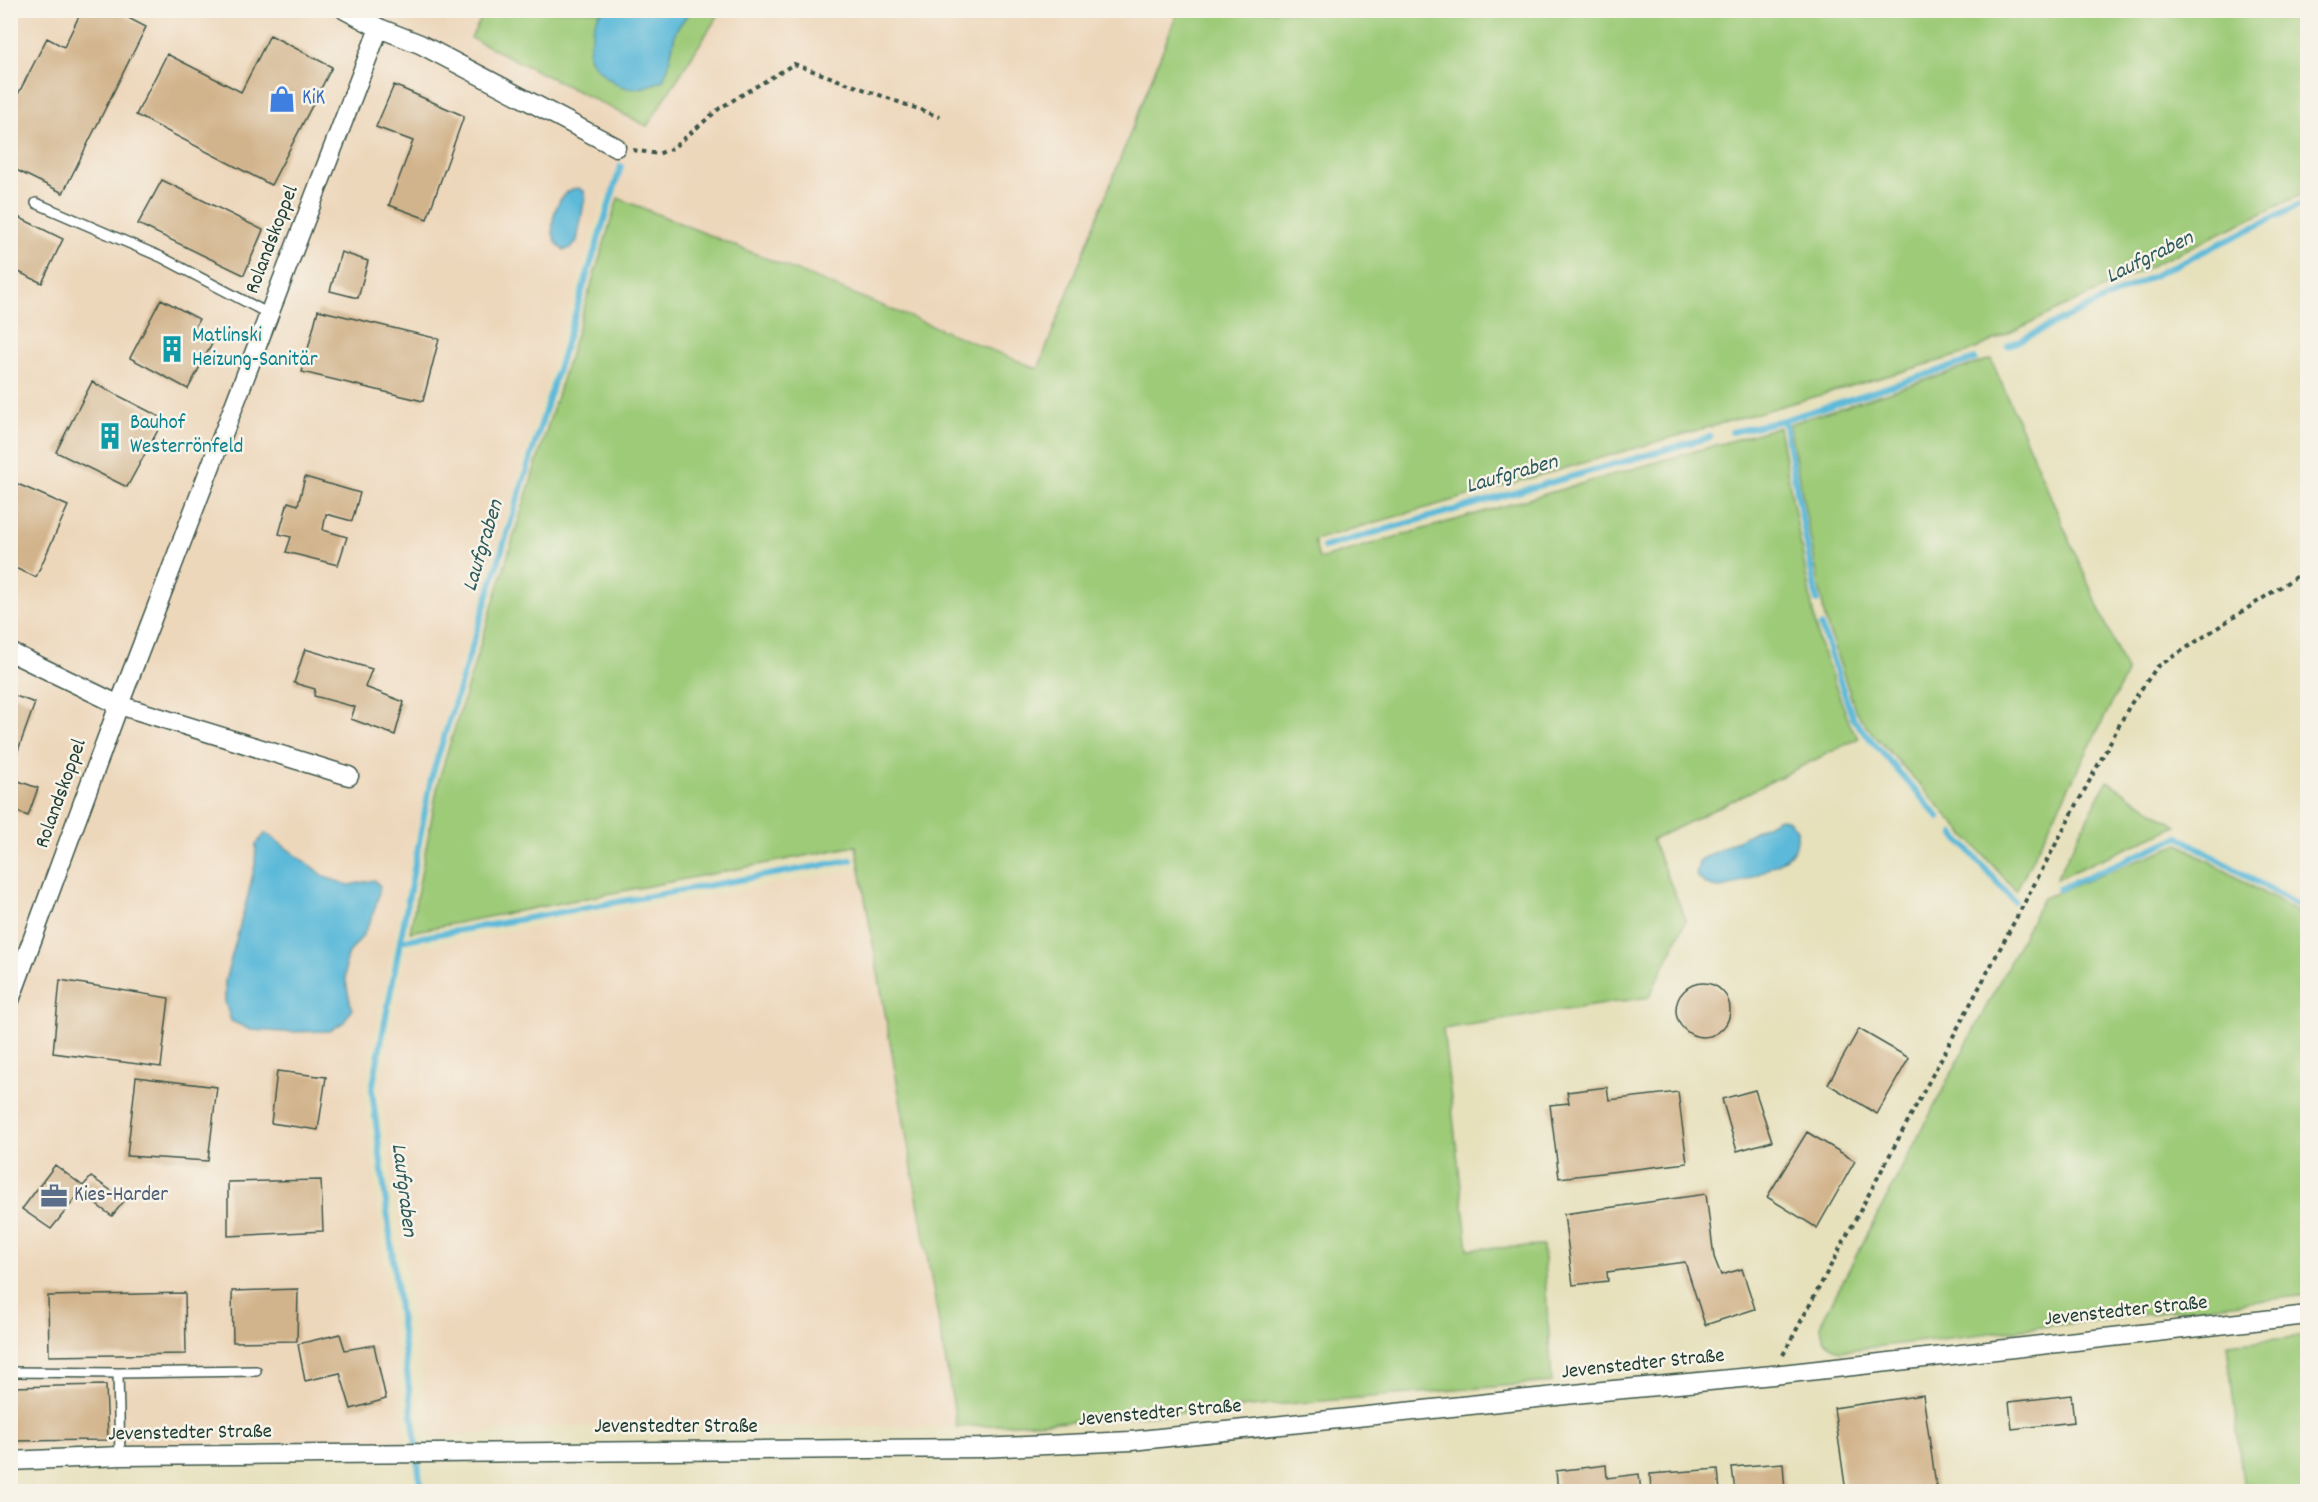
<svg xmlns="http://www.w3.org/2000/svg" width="2318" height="1502" viewBox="0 0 2318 1502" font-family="Dekko,sans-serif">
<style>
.built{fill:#edd7bb}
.green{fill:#9dcb78;stroke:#5e8456;stroke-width:1.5}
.water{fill:#5bb9d9;stroke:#3d7b86;stroke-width:1.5}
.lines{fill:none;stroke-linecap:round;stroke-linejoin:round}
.stream{stroke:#5bb9d9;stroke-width:6}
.building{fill:#d2b48c}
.service-casing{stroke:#3d5548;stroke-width:12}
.minor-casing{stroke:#3d5548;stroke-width:21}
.path{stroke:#3d5548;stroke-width:4;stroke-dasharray:4.5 4.5;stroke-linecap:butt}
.service{stroke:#fff;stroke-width:9}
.minor{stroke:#fff;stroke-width:18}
.labels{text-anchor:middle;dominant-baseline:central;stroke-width:5;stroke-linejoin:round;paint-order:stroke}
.shop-label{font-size:21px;fill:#366cbe;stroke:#f7f3e8;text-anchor:start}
.street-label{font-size:21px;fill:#1f3d34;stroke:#f7f3e8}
.culture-label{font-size:21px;fill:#0d838f;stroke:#f7f3e8;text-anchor:start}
.service-label{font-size:21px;fill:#4e5e75;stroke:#f7f3e8;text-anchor:start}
.water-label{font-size:22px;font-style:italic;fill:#2e5c5d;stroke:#f7f3e8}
</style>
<rect width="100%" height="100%" fill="#f7f3e8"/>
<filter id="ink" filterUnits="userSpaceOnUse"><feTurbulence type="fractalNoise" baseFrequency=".0167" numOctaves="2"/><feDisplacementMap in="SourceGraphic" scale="12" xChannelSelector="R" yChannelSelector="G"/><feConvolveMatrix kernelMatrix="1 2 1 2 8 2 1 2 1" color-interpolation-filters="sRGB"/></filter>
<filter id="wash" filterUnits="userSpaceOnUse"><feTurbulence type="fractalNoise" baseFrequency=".008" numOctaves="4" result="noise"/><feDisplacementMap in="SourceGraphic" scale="24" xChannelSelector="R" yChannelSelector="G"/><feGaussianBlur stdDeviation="1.35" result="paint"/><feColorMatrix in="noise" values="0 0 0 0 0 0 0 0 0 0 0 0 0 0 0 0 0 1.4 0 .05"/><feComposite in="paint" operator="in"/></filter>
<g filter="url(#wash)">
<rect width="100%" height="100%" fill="#e6e0bb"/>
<path class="built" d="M 10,11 L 485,11 L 471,37 L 718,14 L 721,11 L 1178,11 L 1039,370 L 605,194 L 427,777 L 364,1089 L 406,1441 L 11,1448 Z
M 859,869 L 957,1427 L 551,1426 L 431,1438 L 379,1091 L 407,949 Z"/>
<path class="green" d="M 485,11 L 603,11 L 599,14 L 663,80 C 669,64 670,47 675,31 C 678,24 685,16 690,11 L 721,11 L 647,126 L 471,38 Z
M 1178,11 L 2307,11 L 2307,192 L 1967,353 L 1314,540 L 1319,559 L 1779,427 L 1818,639 L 1850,725 L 1859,738 L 1652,840 L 1686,920 L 1649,997 L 1443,1029 L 1468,1249 L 1543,1246 L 1552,1382 L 1092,1420 L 957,1427 L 856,846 L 410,932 L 439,779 L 618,198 L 1038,369 Z
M 1991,359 L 2127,673 L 2016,891 L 1867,727 L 1856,712 L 1826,623 L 1789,424 Z
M 2107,781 L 2177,826 L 2056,879 Z
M 2179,844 L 2302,915 L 2307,922 L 2307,1295 L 1840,1351 C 1825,1345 1821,1338 1821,1323 L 2043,898 Z
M 2307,1336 L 2307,1491 L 2244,1491 L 2227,1344 Z"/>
<path class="water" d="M 603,11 L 690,11 L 676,30 L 668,67 L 663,80 C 635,93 621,92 599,70 C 595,66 590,62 589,55 C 589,49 591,42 592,36 C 593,27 596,16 603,11 Z
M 578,188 L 584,191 L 585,197 L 577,241 L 571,248 L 564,250 C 545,239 552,202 569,191 C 571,189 575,189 578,188 Z
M 1779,818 L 1789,821 L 1797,829 C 1797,837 1798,845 1793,851 C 1786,861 1772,866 1762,872 C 1740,883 1713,900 1696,874 L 1700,860 Z
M 266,833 L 327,878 L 349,885 L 374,880 L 380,886 C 378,902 371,921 363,935 C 359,942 352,947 349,954 C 341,969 348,993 352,1009 L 344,1022 L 330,1031 L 284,1032 L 251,1030 L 231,1021 L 225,1002 L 225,981 L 248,895 L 255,865 L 256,844 Z"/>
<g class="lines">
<path class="stream" d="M 2008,346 L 2308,201
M 1784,420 L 1817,601
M 1732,432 L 1784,420 L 1975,359
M 1324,547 L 1710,437
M 1821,626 L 1853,719 L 1939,818
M 1954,834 L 2014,901
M 2059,889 L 2179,837 L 2304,909 L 2308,908
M 400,941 L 851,860
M 416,1445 L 372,1090 L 431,779 L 621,166
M 418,1463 L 421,1492"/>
</g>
<g id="blocks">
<path class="building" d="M 82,10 L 113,10 L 146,27 L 63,193 L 10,167 L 10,110 L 47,38 L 64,47 Z
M 270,35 L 332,67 L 271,185 L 136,115 L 167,54 L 241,92 Z
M 394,85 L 464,116 L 427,219 L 389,205 L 413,141 L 376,127 Z
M 162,180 L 263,230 L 244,275 L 138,224 Z
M 10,213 L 63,239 L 42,283 L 10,268 Z
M 341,252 L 368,261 L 358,298 L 330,291 Z
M 161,299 L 199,319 L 194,329 L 214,340 L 188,389 L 130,358 Z
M 318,310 L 439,339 L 423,401 L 302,372 Z
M 92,382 L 164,419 L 127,487 L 56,452 Z
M 305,477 L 360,493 L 352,521 L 326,514 L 323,530 L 347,537 L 338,565 L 286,552 L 291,537 L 279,534 L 288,502 L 298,505 Z
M 13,482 L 68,506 L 36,577 L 10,566 L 10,489 Z
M 305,649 L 372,669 L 365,687 L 404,702 L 395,735 L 351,719 L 355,707 L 314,696 L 315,689 L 294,683 Z
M 10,694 L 35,703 L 11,770 L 10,770 Z
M 10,778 L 38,788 L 28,816 L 10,809 Z
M 60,980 L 169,998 L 161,1067 L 53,1053 Z
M1676 1010a27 27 0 1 1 54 0a27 27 0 1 1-54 0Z
M 1859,1029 L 1909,1058 L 1877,1114 L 1828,1084 Z
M 277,1071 L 326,1077 L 318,1130 L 271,1123 Z
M 136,1077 L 217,1087 L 208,1161 L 127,1156 Z
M 1607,1087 L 1609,1100 L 1678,1092 L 1687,1163 L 1559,1178 L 1550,1105 L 1569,1103 L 1567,1092 Z
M 1755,1090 L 1772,1141 L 1737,1151 L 1722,1099 Z
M 1807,1132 L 1855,1161 L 1817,1228 L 1767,1197 Z
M 55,1165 L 83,1186 L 91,1177 L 125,1200 L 112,1216 L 80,1193 L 51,1229 L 22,1209 Z
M 321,1180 L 323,1231 L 228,1236 L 228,1182 Z
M 1706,1194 L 1714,1257 L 1721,1275 L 1742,1269 L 1755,1309 L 1705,1325 L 1685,1262 L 1607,1272 L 1608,1281 L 1573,1285 L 1564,1214 Z
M 298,1289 L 297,1341 L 233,1342 L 232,1291 Z
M 185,1293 L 186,1354 L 49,1356 L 48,1296 Z
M 340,1334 L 345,1350 L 374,1345 L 386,1399 L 351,1409 L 340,1373 L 305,1381 L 298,1344 Z
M 106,1385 L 108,1440 L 10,1441 L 10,1387 Z
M 1923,1395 L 1937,1492 L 1846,1492 L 1834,1408 Z
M 2071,1395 L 2074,1422 L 2012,1429 L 2009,1402 Z
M 1783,1463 L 1785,1492 L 1735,1492 L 1732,1467 Z
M 1606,1465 L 1607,1478 L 1639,1474 L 1641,1492 L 1558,1492 L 1556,1471 Z
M 1718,1469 L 1720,1492 L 1651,1492 L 1650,1474 Z"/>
</g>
</g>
<g filter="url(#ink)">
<use href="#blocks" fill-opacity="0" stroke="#3d5548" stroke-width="1.5"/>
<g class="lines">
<defs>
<path id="service" d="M 36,203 L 161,257 L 269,314
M 10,1372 L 118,1373
M 120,1456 L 118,1373 L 256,1371"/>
<path id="minor" d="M 345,10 L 379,28 L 420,44 L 616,147
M 10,652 L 119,705 L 349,776
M 10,1000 L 119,705 L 379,28
M 10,1461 L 120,1456 L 980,1448 L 1131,1441 L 1603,1391 L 1773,1375 L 2308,1315"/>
</defs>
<use href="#service" class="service-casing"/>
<use href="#minor" class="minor-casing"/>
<path class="path" d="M 633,150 L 658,154 L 673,148 L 720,108 L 794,64 L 940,117
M 1783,1355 L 2130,705 L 2157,667 L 2308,569"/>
<use href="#service" class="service"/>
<use href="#minor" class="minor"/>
</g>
</g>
<defs>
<symbol id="shop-bare" viewBox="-9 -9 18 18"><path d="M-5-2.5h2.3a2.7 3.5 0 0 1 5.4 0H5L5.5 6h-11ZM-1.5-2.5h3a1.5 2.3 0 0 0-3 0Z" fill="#3f7fe0" stroke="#f7f3e8" stroke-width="2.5" paint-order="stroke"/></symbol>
<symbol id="building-bare" viewBox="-9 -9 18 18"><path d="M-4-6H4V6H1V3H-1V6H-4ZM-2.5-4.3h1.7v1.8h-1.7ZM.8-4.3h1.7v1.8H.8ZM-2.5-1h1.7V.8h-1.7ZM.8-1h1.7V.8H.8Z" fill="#0f9aa8" stroke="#f7f3e8" stroke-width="2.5" paint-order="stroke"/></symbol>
<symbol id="office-bare" viewBox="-9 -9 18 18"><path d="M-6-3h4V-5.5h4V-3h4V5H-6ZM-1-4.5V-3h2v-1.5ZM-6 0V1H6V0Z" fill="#5c6f8a" stroke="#f7f3e8" stroke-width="2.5" paint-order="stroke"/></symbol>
</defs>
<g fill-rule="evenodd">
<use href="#shop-bare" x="263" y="80" width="38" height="38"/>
<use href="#building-bare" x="153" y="330" width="38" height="38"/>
<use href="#building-bare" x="91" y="417" width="38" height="38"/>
<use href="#office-bare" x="35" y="1177" width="38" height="38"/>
</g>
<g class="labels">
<g class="shop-label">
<text x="302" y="99">KiK</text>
</g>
<g class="street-label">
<text transform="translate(273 240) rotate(-69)">Rolandskoppel</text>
<text transform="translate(62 794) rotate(-70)">Rolandskoppel</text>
<text transform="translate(2126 1312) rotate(-6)">Jevenstedter Straße</text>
<text transform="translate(1643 1365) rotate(-6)">Jevenstedter Straße</text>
<text transform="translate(1160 1414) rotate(-5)">Jevenstedter Straße</text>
<text x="676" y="1428">Jevenstedter Straße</text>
<text transform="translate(190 1434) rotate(-1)">Jevenstedter Straße</text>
</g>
<g class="culture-label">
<text x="192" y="337">Matlinski<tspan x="192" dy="24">Heizung-Sanitär</tspan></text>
<text x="130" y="424">Bauhof<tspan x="130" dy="24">Westerrönfeld</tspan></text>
</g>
<g class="service-label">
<text x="74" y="1196">Kies-Harder</text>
</g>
<g class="water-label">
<text transform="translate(2150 258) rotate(-26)">Laufgraben</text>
<text transform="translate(1512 475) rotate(-16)">Laufgraben</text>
<text transform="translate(484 546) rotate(-73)">Laufgraben</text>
<text transform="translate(403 1190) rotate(83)">Laufgraben</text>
</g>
</g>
<rect width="2318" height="1502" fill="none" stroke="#f7f3e8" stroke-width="36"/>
</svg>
